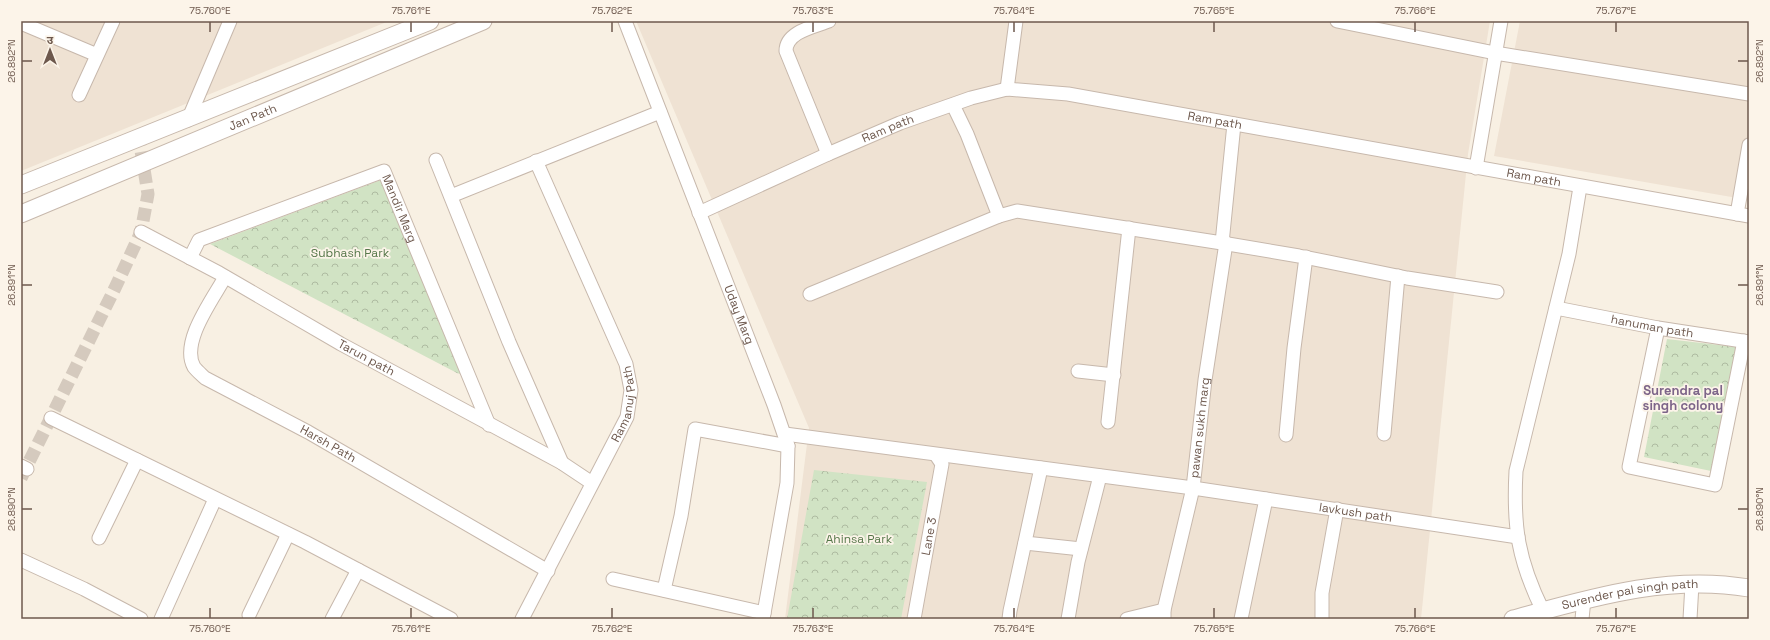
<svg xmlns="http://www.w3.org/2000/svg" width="1770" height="640" viewBox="0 0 1770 640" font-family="'Space Grotesk','Noto Sans Devanagari',sans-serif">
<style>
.residential{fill:#efe2d3}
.park{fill:url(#park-crowns)}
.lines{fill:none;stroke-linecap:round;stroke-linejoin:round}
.minor-tunnel{stroke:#d5cabe;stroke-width:13;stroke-dasharray:13 6;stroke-linecap:butt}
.minor-casing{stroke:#c7b8ac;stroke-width:15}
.tertiary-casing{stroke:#c7b8ac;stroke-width:19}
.minor{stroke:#fff;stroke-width:13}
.tertiary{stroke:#fff;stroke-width:17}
.ticks{fill:none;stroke:#6d584d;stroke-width:1.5}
.labels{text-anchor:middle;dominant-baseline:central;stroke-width:3.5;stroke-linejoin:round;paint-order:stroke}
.street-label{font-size:12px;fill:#6d584d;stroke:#fcf4e9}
.park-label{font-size:12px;fill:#56774a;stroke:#fcf4e9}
.neighbourhood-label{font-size:13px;font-weight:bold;fill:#7d6589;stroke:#fcf4e9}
.neatline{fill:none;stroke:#6d584d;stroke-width:1.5}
.ticks-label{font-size:10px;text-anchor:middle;fill:#6d584d}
</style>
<defs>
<pattern id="park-crowns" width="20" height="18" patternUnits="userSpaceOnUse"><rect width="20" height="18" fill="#d1e3c4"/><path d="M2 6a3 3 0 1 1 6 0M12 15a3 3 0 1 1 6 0" fill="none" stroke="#aebba1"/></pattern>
</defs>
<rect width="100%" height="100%" fill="#f8f0e3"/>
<path class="residential" d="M 21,21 L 389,21 L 21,171 Z
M 636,21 L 1490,21 L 1468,154 L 1421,619 L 785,619 L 809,428 Z
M 1520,21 L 1749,21 L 1749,200 L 1494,156 Z"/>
<path class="park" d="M 381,180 L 469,377 L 457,373 L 210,244 Z
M 1667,339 L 1736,347 L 1711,471 L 1644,457 Z
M 814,470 L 927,482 L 901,619 L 787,619 Z"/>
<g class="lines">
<path class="minor-tunnel" d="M 21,478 L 115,288 L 141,232 L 148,194 L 139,138"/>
<defs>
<g id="minor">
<path id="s1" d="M 625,21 L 774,405 L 788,446 L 787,483 L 763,619"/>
<path d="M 1337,21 L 1495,53 L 1749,94"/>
<path d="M 21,23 L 97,55"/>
<path d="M 1007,89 L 1016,21"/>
<path d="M 79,95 L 113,21"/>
<path d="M 188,120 L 230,21"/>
<path d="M 828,154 L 786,51 C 786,32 813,27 829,21"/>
<path d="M 436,160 L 509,342 L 562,463"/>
<path d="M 1476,168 L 1501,21"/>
<path d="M 451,196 L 660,112"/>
<path id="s2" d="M 699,213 L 828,154 L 900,123 L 971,98 L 1007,89 L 1068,94 L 1749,216"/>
<path d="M 1737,214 L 1749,145"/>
<path d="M 999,216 L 1017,211 L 1222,243 L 1234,124"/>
<path id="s3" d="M 141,232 L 219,273 L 341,344 L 562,463 L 592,483"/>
<path d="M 1222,243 L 1299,256 L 1407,278 L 1497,292"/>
<path id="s4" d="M 190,258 L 199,240 L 384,171 L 489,425"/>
<path id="s5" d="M 225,277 C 213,299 180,342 194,367 C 197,371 202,375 205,378 L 308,432 L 548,571"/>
<path d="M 810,294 L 999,216 L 967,134 L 953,105"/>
<path id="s6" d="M 1556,308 L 1658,328 L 1749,342"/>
<path d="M 1658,328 L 1629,467 L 1715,485 L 1744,341"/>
<path d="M 1078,371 L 1114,375"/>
<path d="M 51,418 L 305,542 L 451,619"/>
<path d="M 1108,422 L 1129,228"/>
<path id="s7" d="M 785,434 L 1193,488 L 1518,537"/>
<path d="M 1384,434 L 1398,276"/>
<path d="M 1286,435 L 1294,348 L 1306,257"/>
<path d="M 21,466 L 27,469"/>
<path d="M 99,538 L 137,460"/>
<path d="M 1025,543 L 1081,549"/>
<path d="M 21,560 L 84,589 L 141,619"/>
<path d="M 613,579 L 764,613"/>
<path d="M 664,590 L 681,516 L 695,429 L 788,446"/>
<path d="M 1543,611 C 1518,560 1513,527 1516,471 L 1569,254 L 1580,187"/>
<path d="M 249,615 L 288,534"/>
<path d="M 161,619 L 215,499"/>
<path d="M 332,619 L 358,570"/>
<path id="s8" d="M 522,619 L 627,417 L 631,390 L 626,364 L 536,161"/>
<path id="s9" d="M 914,619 L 942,464 L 936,455"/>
<path d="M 1009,619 L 1010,611 L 1041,468"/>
<path d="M 1068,619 L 1078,562 L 1100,476"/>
<path d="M 1127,619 L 1164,610"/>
<path id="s10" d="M 1164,619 L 1164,610 L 1193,488 L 1205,380 L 1226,243"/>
<path d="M 1241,619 L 1266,499"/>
<path d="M 1322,619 L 1322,593 L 1337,509"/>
<path d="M 1582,619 L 1584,599"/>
<path d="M 1690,619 L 1692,584"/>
</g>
<g id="tertiary">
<path d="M 21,185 L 430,21"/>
<path id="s11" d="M 21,214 L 483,21"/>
<path id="s12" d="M 1513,619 C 1590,598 1668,574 1749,588"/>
</g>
</defs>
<use href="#minor" class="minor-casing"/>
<use href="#tertiary" class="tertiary-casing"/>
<use href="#minor" class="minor"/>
<use href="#tertiary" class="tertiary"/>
</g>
<path class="ticks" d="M 210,22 L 210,32M 411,22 L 411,32M 612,22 L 612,32M 813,22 L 813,32M 1014,22 L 1014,32M 1214,22 L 1214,32M 1415,22 L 1415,32M 1616,22 L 1616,32M 22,61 L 32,61M 1738,61 L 1748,61M 22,285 L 32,285M 1738,285 L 1748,285M 22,509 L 32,509M 1738,509 L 1748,509M 210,608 L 210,618M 411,608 L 411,618M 612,608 L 612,618M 813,608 L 813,618M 1014,608 L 1014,618M 1214,608 L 1214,618M 1415,608 L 1415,618M 1616,608 L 1616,618"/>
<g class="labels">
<g class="street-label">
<text stroke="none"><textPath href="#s11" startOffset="251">Jan Path</textPath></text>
<text stroke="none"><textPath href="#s2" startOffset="543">Ram path</textPath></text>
<text stroke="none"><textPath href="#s2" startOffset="207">Ram path</textPath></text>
<text stroke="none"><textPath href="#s2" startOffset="867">Ram path</textPath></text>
<text stroke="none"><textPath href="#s4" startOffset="258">Mandir Marg</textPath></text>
<text stroke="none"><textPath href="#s1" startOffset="315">Uday Marg</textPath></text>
<text stroke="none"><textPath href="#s6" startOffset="98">hanuman path</textPath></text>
<text stroke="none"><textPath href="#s3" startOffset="258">Tarun path</textPath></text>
<text stroke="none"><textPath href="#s8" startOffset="240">Ramanuj Path</textPath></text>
<text stroke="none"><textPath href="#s10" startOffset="195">pawan sukh marg</textPath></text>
<text stroke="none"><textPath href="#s5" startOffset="254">Harsh Path</textPath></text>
<text stroke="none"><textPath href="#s7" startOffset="576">lavkush path</textPath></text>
<text stroke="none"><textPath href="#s9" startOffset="84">Lane 3</textPath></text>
<text stroke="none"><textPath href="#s12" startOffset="120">Surender pal singh path</textPath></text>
</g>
<g class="park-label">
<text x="350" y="253">Subhash Park</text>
<text x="859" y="539">Ahinsa Park</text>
</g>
<g class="neighbourhood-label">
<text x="1683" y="390">Surendra pal<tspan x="1683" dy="15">singh colony</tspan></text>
</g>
</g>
<rect width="1770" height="640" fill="none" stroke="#fcf4e9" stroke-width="44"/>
<g transform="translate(50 50)" stroke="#fcf4e9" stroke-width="3" paint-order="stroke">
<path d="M0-3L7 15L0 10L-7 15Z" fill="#6d584d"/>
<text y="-6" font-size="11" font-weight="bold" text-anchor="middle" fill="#6d584d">उ</text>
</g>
<rect x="22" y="22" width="1726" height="596" class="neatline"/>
<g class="ticks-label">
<text x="210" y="14">75.760°E</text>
<text x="411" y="14">75.761°E</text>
<text x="612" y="14">75.762°E</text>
<text x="813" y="14">75.763°E</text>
<text x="1014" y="14">75.764°E</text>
<text x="1214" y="14">75.765°E</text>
<text x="1415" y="14">75.766°E</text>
<text x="1616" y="14">75.767°E</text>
<text transform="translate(11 61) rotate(-90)" y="4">26.892°N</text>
<text transform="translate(1759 61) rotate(-90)" y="4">26.892°N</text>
<text transform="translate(11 285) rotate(-90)" y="4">26.891°N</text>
<text transform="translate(1759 285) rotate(-90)" y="4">26.891°N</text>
<text transform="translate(11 509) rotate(-90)" y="4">26.890°N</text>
<text transform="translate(1759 509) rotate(-90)" y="4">26.890°N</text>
<text x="210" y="632">75.760°E</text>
<text x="411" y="632">75.761°E</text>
<text x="612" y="632">75.762°E</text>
<text x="813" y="632">75.763°E</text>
<text x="1014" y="632">75.764°E</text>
<text x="1214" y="632">75.765°E</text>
<text x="1415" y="632">75.766°E</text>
<text x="1616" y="632">75.767°E</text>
</g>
</svg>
